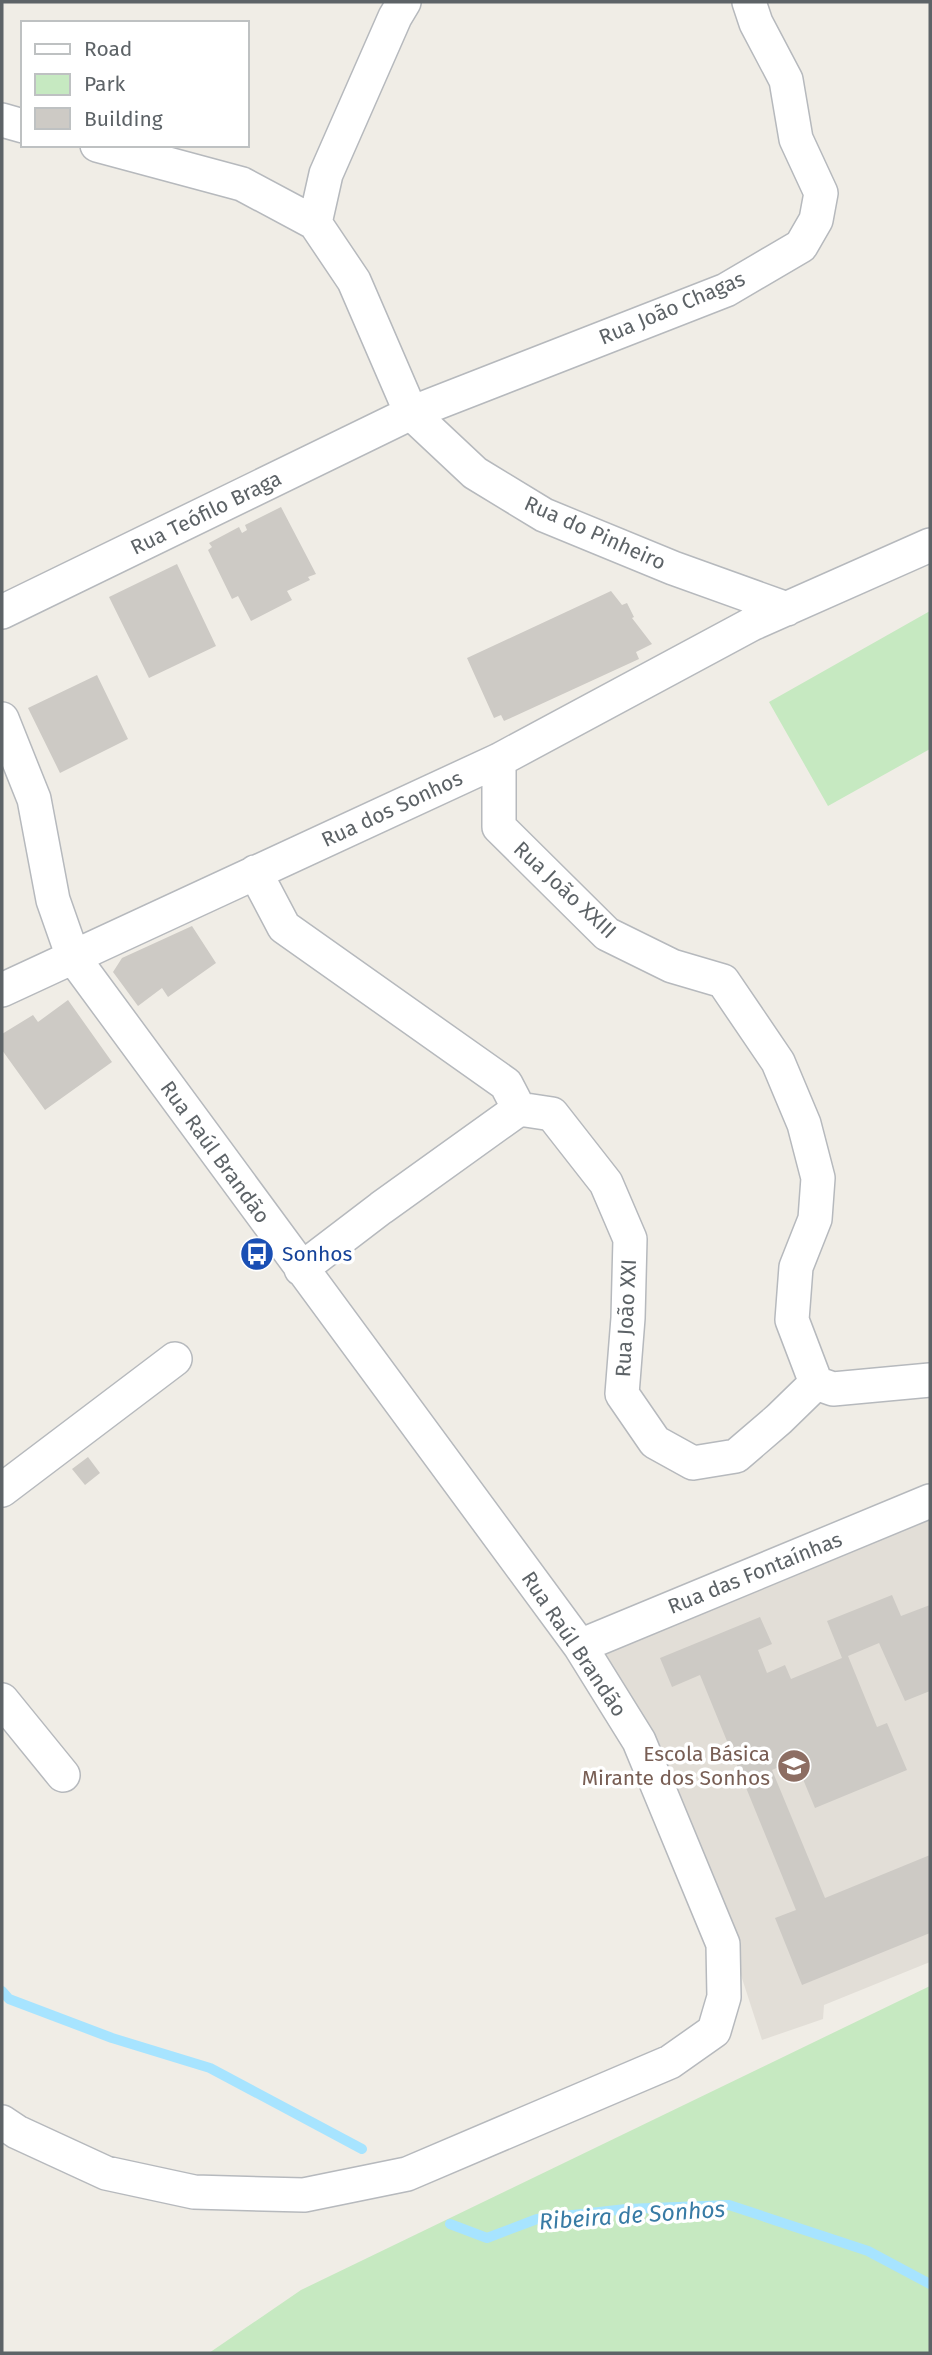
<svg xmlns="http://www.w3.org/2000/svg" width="932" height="2355" viewBox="0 0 932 2355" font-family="'Fira Sans',sans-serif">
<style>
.education{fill:#e2ded7}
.green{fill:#c6e9c1}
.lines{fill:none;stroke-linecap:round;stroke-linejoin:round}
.stream{stroke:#a7e4ff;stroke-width:10}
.building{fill:#cdcac5}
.street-casing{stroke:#b6b9bd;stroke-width:36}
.street{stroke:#fff;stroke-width:33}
.labels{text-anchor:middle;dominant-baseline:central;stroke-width:7;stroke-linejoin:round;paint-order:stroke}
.street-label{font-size:21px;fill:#5d6367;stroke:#fff}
.transit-label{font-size:21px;fill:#164399;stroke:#fff;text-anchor:start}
.education-label{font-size:21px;fill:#785e54;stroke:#fff;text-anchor:end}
.water-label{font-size:23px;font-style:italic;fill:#387ba5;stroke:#fff}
</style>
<rect width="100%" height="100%" fill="#f0ede6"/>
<!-- education -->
<path class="education" d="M930,1517V1962L824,2005L823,2019L762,2040L695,1833L597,1655Z"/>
<!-- green -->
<path class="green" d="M930,611V749L828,806L769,702Z
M930,1986V2353H209L301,2290Z"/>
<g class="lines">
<!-- stream -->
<path class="stream" d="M2,1991L9,1999L112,2038L210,2068L362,2149
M450,2224L487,2238L537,2219L626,2209L729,2205L868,2251L930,2284"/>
</g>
<!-- building -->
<path class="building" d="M281,507L316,574L308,577L310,580L287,591L292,600L251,621L238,596L232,599L208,550L212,547L209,543L239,527L242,533L247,530L245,525Z
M177,564L216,646L149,678L109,597Z
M611,591L622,605L627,603L634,617L632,618L652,644L636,652L639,659L504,721L501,715L494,718L467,658Z
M97,675L128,739L60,773L28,708Z
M192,926L216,963L168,997L162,988L138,1006L113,972L122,958Z
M68,1000L112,1062L45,1110L2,1050V1034L33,1015L38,1022Z
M88,1457L100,1473L85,1485L72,1469Z
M892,1595L901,1616L930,1605V1691L905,1701L879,1643L848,1656L877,1727L887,1723L907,1770L815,1808L795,1760L772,1770L825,1898L930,1855V1933L802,1985L775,1918L796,1910L700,1675L672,1687L660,1658L760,1617L772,1644L758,1650L767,1673L785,1665L791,1679L842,1658L827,1621Z"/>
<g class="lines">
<!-- street casing -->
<g class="street-casing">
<path id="street" d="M2,120L23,126
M97,145L242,184L315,223L354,281L411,413L475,473L544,515L673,568L787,609
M315,223L326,174L395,17L404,2
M2,612L411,413L726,290L801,246L816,220L821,193L796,139L786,80L756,23L749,2
M2,719L34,799L53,900L73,957L580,1646L639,1741L723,1944L724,1997L714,2031L670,2062L407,2174L304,2195L194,2192L106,2173L17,2132L2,2122
M499,760V827L607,934L672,966L723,981L778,1062L804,1124L818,1178L815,1219L796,1267L792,1320L816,1383
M255,872L284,927L506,1084L519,1109
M2,990L499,760L752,624L930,545
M519,1109L552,1114L606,1183L630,1239L628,1318L622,1394L655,1442L693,1463L736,1456L779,1419L816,1383
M301,1269L381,1208L519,1109
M816,1383L833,1389L930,1380
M2,1490L175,1359
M580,1646L930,1501
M2,1700L63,1775"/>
</g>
<!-- street -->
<use href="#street" class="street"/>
</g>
<!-- icons -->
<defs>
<g id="bus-disc" transform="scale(1.75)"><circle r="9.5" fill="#1a4fb4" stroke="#fff"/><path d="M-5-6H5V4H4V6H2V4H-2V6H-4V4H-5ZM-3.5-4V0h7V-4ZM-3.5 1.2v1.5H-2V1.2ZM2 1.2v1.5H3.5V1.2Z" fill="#fff"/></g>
<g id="school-disc" transform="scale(1.75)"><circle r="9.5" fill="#8d6e63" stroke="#fff"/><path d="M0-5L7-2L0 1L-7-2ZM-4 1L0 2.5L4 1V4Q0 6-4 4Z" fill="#fff"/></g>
</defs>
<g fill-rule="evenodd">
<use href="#bus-disc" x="257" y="1254"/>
<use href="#school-disc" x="794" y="1766"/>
</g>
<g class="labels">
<!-- street labels -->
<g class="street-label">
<text transform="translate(672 308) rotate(-23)">Rua João Chagas</text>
<text transform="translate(206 513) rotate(-26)">Rua Teófilo Braga</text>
<text transform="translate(595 533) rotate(24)">Rua do Pinheiro</text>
<text transform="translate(392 809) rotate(-25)">Rua dos Sonhos</text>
<text transform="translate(565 890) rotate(43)">Rua João XXIII</text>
<text transform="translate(215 1152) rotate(54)">Rua Raúl Brandão</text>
<text transform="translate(626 1318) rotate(-87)">Rua João XXI</text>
<text transform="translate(755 1573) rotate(-22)">Rua das Fontaínhas</text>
<text transform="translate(574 1644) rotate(56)">Rua Raúl Brandão</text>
</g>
<!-- transit labels -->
<g class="transit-label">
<text x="282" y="1254">Sonhos</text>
</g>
<!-- education labels -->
<g class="education-label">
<text x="770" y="1754">Escola Básica<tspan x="770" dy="24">Mirante dos Sonhos</tspan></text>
</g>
<!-- water labels -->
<g class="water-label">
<text transform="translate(632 2215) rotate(-4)">Ribeira de Sonhos</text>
</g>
</g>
<!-- border -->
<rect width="932" height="2355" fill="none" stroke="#5d6367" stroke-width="7"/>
<!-- legend -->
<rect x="21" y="21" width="228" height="126" fill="#ffffff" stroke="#bec1c2" stroke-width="2"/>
<rect x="35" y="44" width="35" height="10" fill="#ffffff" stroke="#bec1c2" stroke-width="2"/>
<text x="84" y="56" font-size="21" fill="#5d6367">Road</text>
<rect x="35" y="74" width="35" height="21" fill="#c6e9c1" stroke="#bec1c2" stroke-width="2"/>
<text x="84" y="91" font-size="21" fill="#5d6367">Park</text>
<rect x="35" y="108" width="35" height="21" fill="#cdcac5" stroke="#bec1c2" stroke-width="2"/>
<text x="84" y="126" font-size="21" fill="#5d6367">Building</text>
</svg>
